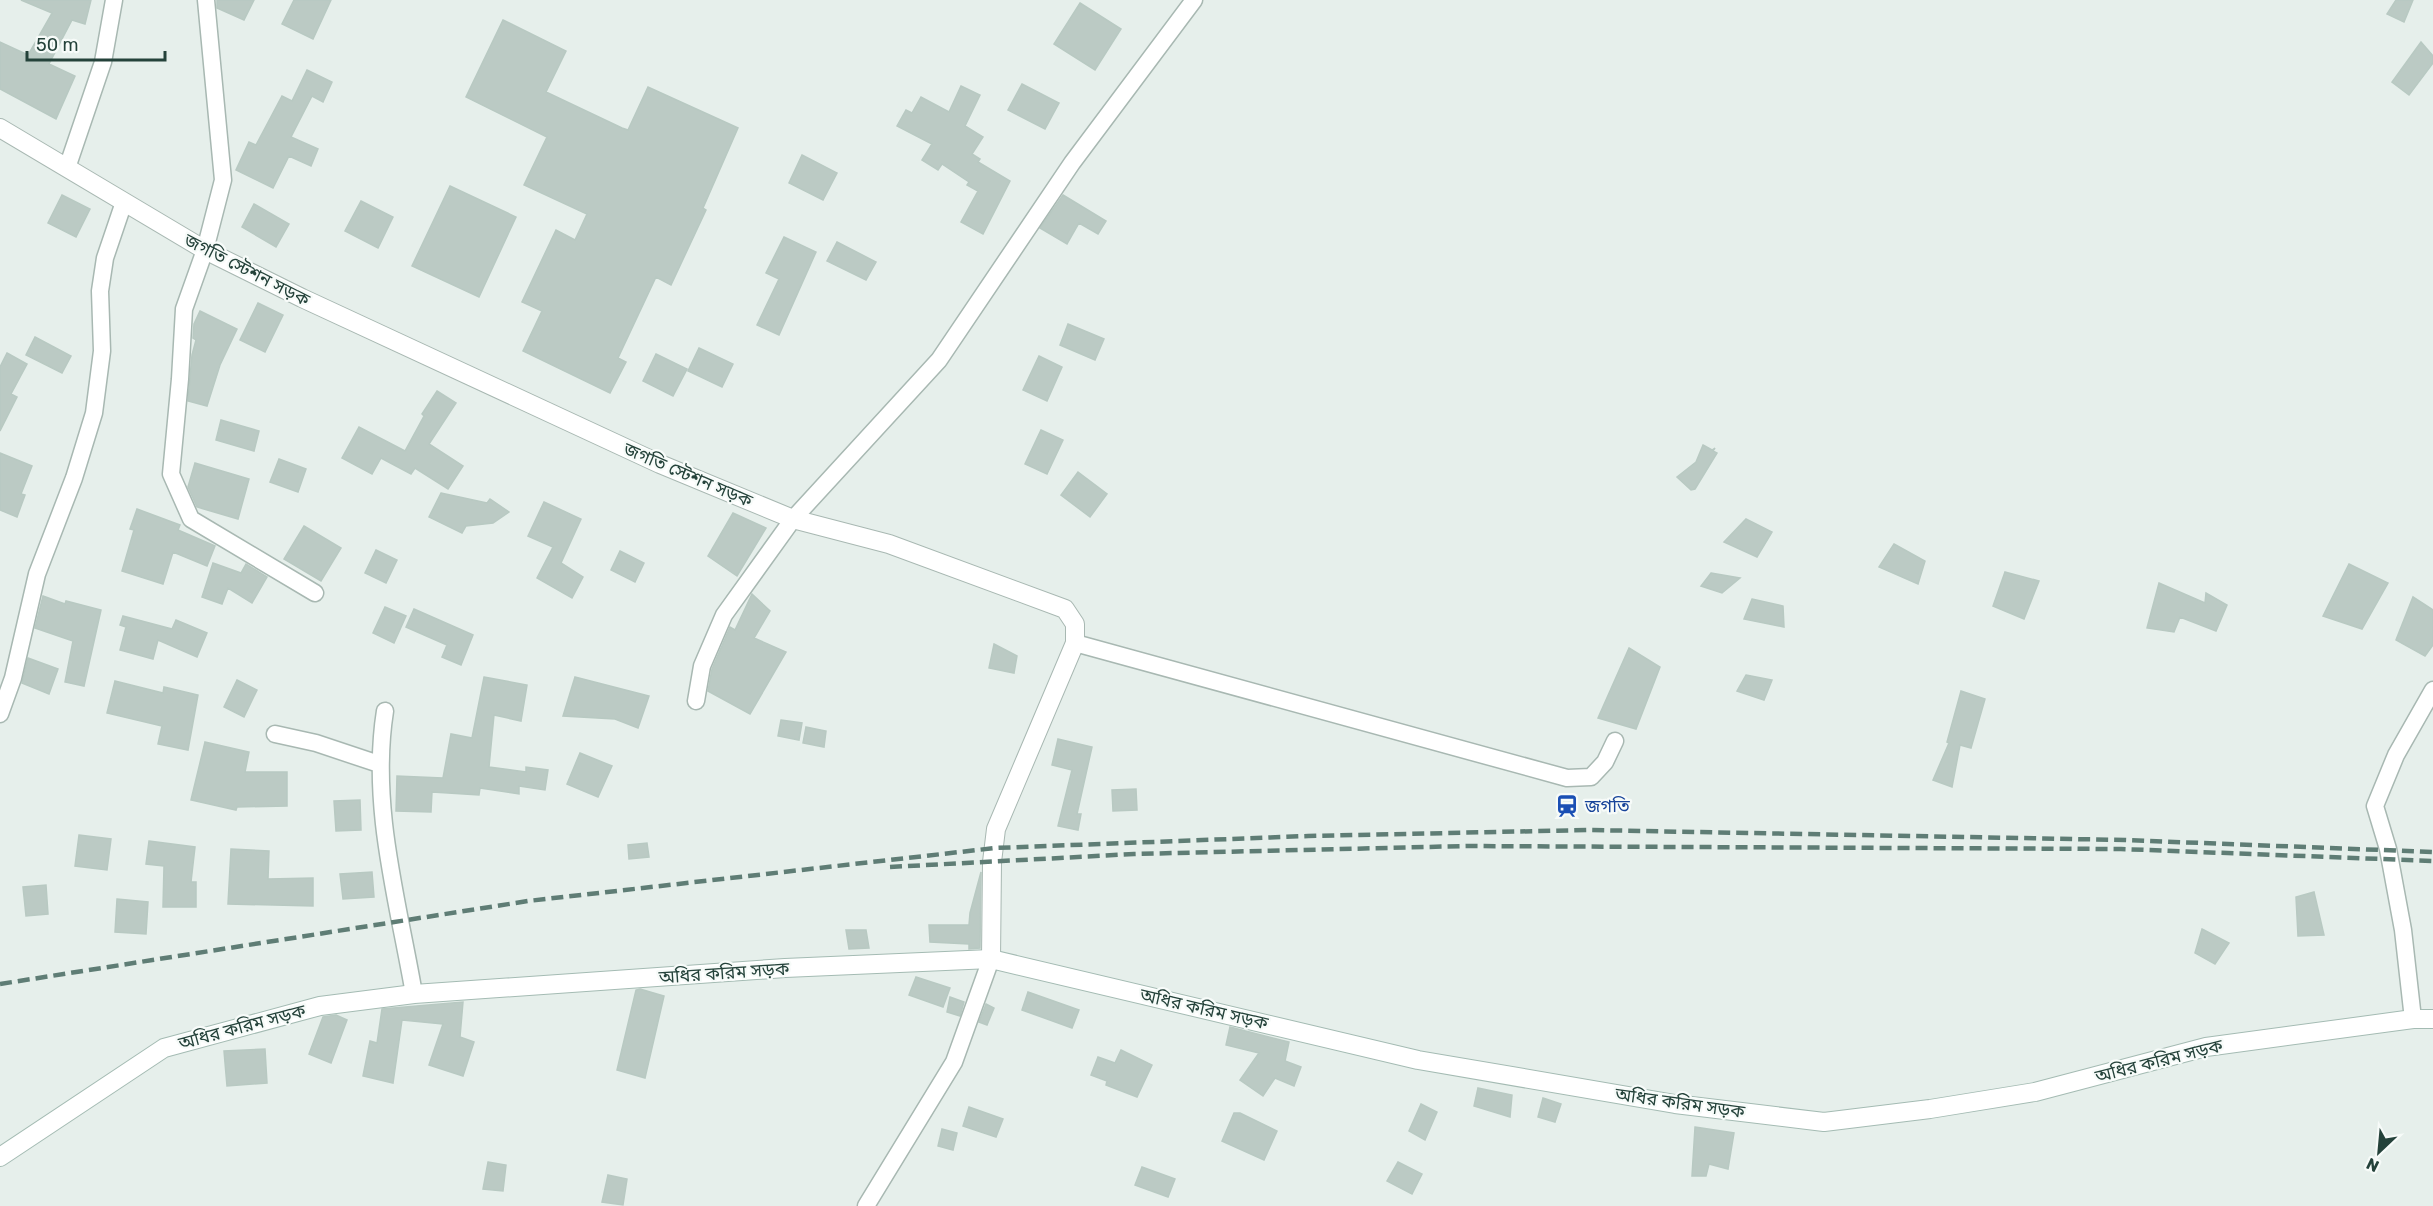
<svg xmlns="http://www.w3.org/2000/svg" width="2433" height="1206" viewBox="0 0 2433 1206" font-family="Rubik,'Noto Sans Bengali',sans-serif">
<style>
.building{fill:#bbcac4;stroke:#b8c9c2;stroke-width:1.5}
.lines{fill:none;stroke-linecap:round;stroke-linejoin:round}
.minor-casing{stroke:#a8b8b2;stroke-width:19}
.tertiary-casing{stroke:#a8b8b2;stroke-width:20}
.secondary-casing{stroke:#a4bbb3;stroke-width:20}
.minor{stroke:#fff;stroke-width:16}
.tertiary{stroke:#fff;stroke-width:18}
.secondary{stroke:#fff;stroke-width:18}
.rail{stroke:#5f7d75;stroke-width:4.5;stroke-dasharray:12 6;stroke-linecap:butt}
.labels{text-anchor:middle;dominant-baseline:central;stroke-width:4.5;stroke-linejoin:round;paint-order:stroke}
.street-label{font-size:18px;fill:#24423a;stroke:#f7fbf9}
.transit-label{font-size:18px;fill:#164399;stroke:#f7fbf9;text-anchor:start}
</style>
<rect width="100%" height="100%" fill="#e6efeb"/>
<!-- building -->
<path class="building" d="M21,0H91L85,24L72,20L49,64L75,76L56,119L0,89V42L28,55L52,13Z
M217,0H254L244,20L217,8Z
M294,0H331L313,39L282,24Z
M2396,0H2413L2404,22L2387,14Z
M1080,3L1121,29L1095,70L1054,44Z
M503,20L566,51L546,92L622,128L628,130L648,87L738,128L703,208L706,210L671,285L656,277L618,358L626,362L610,393L523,351L542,311L522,302L556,230L575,240L587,214L524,185L547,137L466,97Z
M2421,42L2433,56V63L2409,95L2392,82Z
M307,70L332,82L323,102L312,96L291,137L318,149L311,166L289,156L273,188L236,170L249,142L256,145L282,96L292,101Z
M1022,84L1059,103L1045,129L1008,110Z
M961,86L980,95L965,126L983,137L972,154L980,159L978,162L1010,181L983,234L961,222L978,191L967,185L969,182L942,164L938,170L922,160L932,144L897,126L906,110L912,113L921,97L949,112Z
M802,155L837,173L823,200L789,183Z
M450,186L516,217L479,297L412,266Z
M62,195L90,209L76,237L48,223Z
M1063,195L1106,221L1098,234L1079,223L1067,244L1040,228Z
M361,201L393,217L378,248L345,231Z
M254,204L289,224L276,247L242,227Z
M784,237L816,252L779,335L757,325L779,279L766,273Z
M837,242L876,262L866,280L827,261Z
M258,303L283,315L265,352L240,340Z
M200,311L237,329L220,365L207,406L188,401L192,355L196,340L193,338L194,324Z
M1068,324L1104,339L1095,360L1060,345Z
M35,337L71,356L62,373L26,355Z
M699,348L733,364L722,387L688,371Z
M7,353L27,364L11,394L17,397L0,431V367Z
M656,354L687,369L673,396L643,381Z
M1039,356L1062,367L1047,401L1023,390Z
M437,391L456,403L429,444L463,466L448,489L415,468L411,474L381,458L372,474L342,458L359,427L405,451L424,416L422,414Z
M221,420L259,431L254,451L216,440Z
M1041,430L1063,440L1047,474L1025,464Z
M1703,445L1712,450L1715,448L1713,451L1717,453L1695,489L1691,490L1677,477L1696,462Z
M0,453L32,466L21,494L25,495L17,517L0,510Z
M279,459L306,469L298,492L270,482Z
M195,463L249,479L238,519L197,507L188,487Z
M1078,472L1107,494L1090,517L1061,495Z
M441,493L487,503L490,499L509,512L493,523L466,526L462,533L429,517Z
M544,502L581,519L561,563L583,577L572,598L537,578L553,547L528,536Z
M137,509L180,525L178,530L215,546L207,566L173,552L163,584L122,571L134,530L130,529Z
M733,513L766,528L737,576L708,556Z
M1746,519L1772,532L1757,557L1724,542Z
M304,526L341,548L321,581L284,559Z
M1894,544L1925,561L1918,584L1879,567Z
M376,550L397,560L386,583L365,573Z
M620,551L644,563L635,582L611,570Z
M213,563L241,573L246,564L267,577L252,603L228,588L222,604L202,597Z
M2349,564L2388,583L2362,629L2323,616Z
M2005,572L2039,581L2024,619L1993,606Z
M1711,573L1740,578L1722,593L1701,586Z
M2159,583L2205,603L2206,593L2227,605L2216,631L2180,617L2174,632L2147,628Z
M752,594L770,611L754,638L786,652L750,714L708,691L712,669L730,627L735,630Z
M43,596L65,604L66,601L101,610L84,686L65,682L73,641L35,628Z
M2413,597L2433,610V645L2425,656L2396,640Z
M1752,599L1783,606L1784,627L1744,619Z
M385,607L406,616L394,643L373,633Z
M414,609L473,635L461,665L442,657L447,645L406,627Z
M123,616L172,629L176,620L207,633L197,657L158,640L153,659L120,650L126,627L120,625Z
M994,644L1017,656L1014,673L989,668Z
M1629,648L1660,667L1636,729L1598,718Z
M28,658L58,669L49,694L22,683Z
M1746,675L1772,680L1764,700L1737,691Z
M484,677L527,685L521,721L494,715L489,767L526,772V767L548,770L545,790L519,786V794L480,788L479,795L432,792L431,812L396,811L397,776L443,778L451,734L472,738Z
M575,677L649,696L638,728L615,719L563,716Z
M237,680L257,690L244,717L224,707Z
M115,681L163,693L164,687L198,695L188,750L158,744L162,726L107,713Z
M1961,691L1985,699L1971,748L1960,745L1952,787L1933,780L1949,743L1947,742Z
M781,720L802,723L799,740L778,736Z
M806,727L826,731L824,747L803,743Z
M1058,739L1092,747L1077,814H1081L1078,830L1058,826L1072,770L1052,765Z
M205,742L249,752L245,772H287V806L237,807L236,810L191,800Z
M580,753L612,766L598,797L567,784Z
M1136,789L1137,810L1113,811L1112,790Z
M360,800L361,830L336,831L334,801Z
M79,835L111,839L107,870L75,866Z
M149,841L195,847L191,882H196V907H163L164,866L146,864Z
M647,843L649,857L629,859L628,845Z
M231,849L269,851L268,879L313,878V906L228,904Z
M372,872L374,897L343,899L340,874Z
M981,872L980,948L969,949V944L930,942L929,925H969L970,913Z
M46,885L48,914L26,916L23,887Z
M2314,892L2324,935L2298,936L2296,897Z
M117,899L148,902L146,934L115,932Z
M2202,929L2229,943L2215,964L2195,953Z
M846,930H866L869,948L849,949Z
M916,977L950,988L943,1007L909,995Z
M640,989L664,996L645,1078L617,1070L636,990Z
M1028,992L1079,1010L1072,1028L1022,1010Z
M950,997L964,1002L960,1016L947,1012Z
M463,1002L460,1037L474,1042L463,1076L429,1065L443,1024L402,1020L393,1083L363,1076L370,1041L377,1043L382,1009Z
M986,1004L994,1008L987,1025L979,1022Z
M336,1015L347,1020L331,1063L309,1054L323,1017Z
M1230,1027L1289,1042L1285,1061L1301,1067L1294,1086L1275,1078L1263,1096L1240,1080L1259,1053L1226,1045Z
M265,1049L267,1083L227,1086L224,1051Z
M1121,1050L1152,1065L1137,1097L1106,1085L1107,1081L1091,1075L1098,1057L1115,1063Z
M1478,1088L1512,1095L1510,1117L1474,1106Z
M1543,1098L1561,1104L1555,1122L1538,1117Z
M1421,1104L1437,1112L1425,1140L1409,1131Z
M969,1107L1003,1119L996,1137L963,1126Z
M1234,1113H1240L1277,1131L1264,1160L1222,1141Z
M1695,1127L1734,1133L1728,1169L1709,1164L1706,1176H1692Z
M942,1129L957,1133L953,1150L938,1146Z
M488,1162L506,1165L503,1191L483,1189Z
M1398,1162L1422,1174L1412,1194L1387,1181Z
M1142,1167L1175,1179L1168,1197L1135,1185Z
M608,1175L627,1179L623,1205L602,1202Z"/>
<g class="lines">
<!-- minor casing -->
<g class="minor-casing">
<path id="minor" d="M206,0L223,180L205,250L184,309L180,379L171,474L191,519L315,593
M67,168L103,62L114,0
M1075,643L1567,778L1591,777L1605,762L1615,741
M696,701L702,666L724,615L793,519L939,360L1072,163L1194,0
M385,711C370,806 398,901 414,994
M0,714L13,678L37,574L74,478L94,413L102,351L100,291L105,258L124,202
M275,734L316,743L379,764
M2413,1019L2403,930L2388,849L2375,806L2396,755L2433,690
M866,1206L954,1062L991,959"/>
</g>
<!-- tertiary casing -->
<g class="tertiary-casing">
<path id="tertiary" d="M0,128L205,250L302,298L660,464L793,519L889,544L1065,609L1075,624V643L996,829L992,862L991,959"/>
</g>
<!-- secondary casing -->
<g class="secondary-casing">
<path id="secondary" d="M0,1157L164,1048L320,1006L414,994L785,968L991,959L1418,1060L1675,1104L1824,1122L1930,1109L2035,1092L2206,1047L2413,1019H2433"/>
</g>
<!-- minor -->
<use href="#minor" class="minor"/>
<!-- tertiary -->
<use href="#tertiary" class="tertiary"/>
<!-- secondary -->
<use href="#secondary" class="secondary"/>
<!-- rail -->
<path class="rail" d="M890,867L1134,854L1467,846L2121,849L2433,861
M0,984L528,901L995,848L1308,836L1589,830L2125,840L2433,852"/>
</g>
<!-- icons -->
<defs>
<g id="station-bare" transform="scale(1.8)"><path d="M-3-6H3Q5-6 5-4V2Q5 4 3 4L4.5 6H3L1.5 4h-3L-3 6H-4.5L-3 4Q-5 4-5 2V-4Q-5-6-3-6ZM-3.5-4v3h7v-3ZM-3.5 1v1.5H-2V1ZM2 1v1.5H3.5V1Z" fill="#1a4fb4" stroke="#f7fbf9" stroke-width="2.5" paint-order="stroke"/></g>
</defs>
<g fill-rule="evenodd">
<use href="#station-bare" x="1567" y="806"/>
</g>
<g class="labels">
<!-- street labels -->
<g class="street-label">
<text transform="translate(247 270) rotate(27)">জগতি স্টেশন সড়ক</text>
<text transform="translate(688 475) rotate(23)">জগতি স্টেশন সড়ক</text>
<text transform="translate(724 973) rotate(-4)">অধির করিম সড়ক</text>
<text transform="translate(1204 1009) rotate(13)">অধির করিম সড়ক</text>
<text transform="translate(242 1027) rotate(-15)">অধির করিম সড়ক</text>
<text transform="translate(2159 1061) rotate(-14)">অধির করিম সড়ক</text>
<text transform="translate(1680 1103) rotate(8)">অধির করিম সড়ক</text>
</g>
<!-- transit labels -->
<g class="transit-label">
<text x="1585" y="806">জগতি</text>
</g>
</g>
<!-- north arrow -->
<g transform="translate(2379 1152) rotate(206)" stroke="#f7fbf9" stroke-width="4.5" paint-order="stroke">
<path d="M0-4.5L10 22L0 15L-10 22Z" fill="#24423a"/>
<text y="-9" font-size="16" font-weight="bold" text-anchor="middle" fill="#24423a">N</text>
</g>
<!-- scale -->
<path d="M27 51v9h138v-9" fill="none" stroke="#24423a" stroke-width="3"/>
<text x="36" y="51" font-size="18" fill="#24423a" stroke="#f7fbf9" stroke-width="4.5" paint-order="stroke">50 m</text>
</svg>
